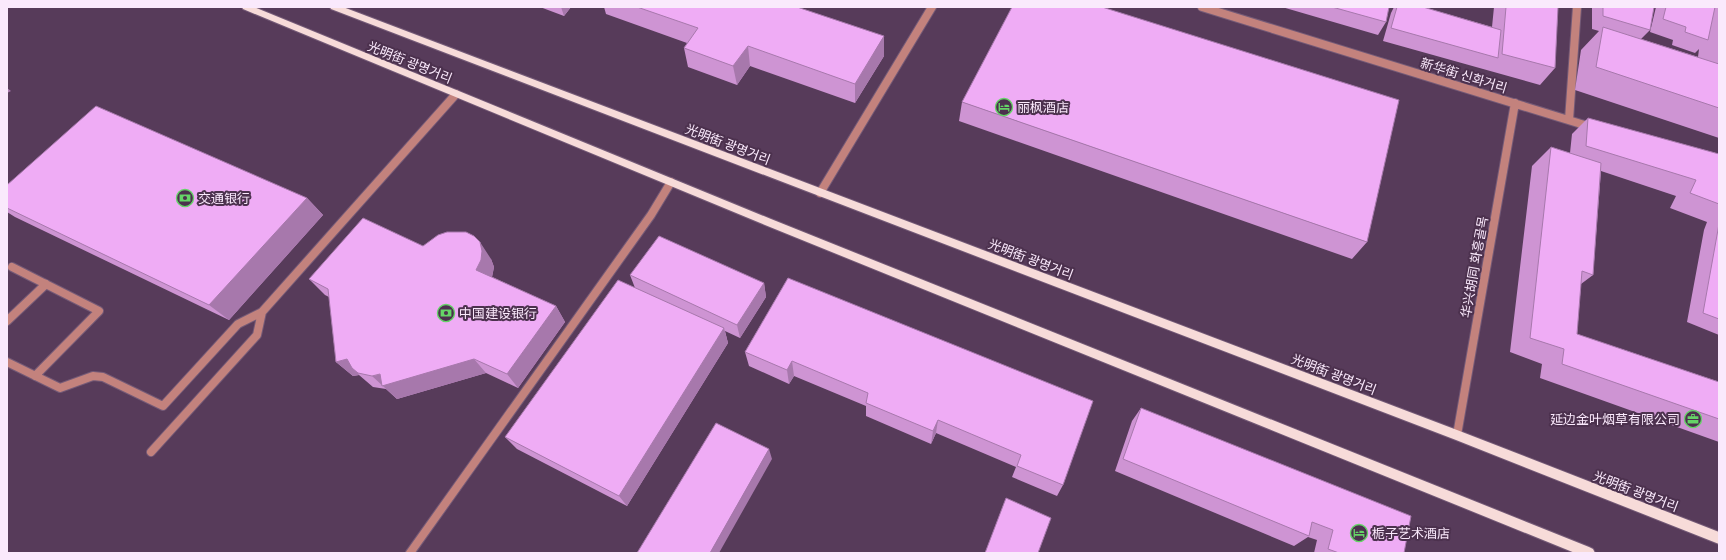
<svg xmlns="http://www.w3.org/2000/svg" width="1726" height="560" viewBox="0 0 1726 560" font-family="Cabin,'Noto Sans SC','Noto Sans KR',sans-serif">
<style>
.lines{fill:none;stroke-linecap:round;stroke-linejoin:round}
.service-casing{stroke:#745a77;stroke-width:10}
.minor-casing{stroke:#745a77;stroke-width:10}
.primary-casing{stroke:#745a77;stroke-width:2}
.service{stroke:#c3827d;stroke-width:8}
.minor{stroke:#c3827d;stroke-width:8}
.primary{fill:#f7dbd9;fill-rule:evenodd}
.wall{fill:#ce94d3}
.shaded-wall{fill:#a778ac}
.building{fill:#efacf5;stroke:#a778ac}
.labels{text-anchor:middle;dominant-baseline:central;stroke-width:4;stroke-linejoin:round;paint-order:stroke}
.street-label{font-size:13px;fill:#fae9fc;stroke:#4c314e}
.poi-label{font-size:13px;fill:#fae9fc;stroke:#4c314e;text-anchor:start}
</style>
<rect width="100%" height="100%" fill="#573b5a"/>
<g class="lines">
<!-- service casing -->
<g class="service-casing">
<path id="service" d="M12,267L99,311L35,376
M7,321L46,284
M7,362L60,388L93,376L103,377L163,406L238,324L262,312L456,94
M151,452L257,335L262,312
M410,553L651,215L671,182"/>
</g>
<!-- minor casing -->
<g class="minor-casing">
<path id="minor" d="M1202,7L1591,127
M1569,120L1577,7
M820,193L932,7
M1457,435L1515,103"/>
</g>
<!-- primary casing -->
<g class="primary-casing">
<path id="primary" d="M242,7H254L771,219L1589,547L1593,549L1595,553H1575L765,225L243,9Z
M330,7H343L1457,430L1719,532V544L1456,440L331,9Z"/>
</g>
<!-- service -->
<use href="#service" class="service"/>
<!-- minor -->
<use href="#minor" class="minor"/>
<!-- primary -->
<use href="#primary" class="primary"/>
</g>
<!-- wall -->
<path class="wall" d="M540,7H571L564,16Z
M604,7H797L884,56L855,103L750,66L737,85L688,67L684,48L687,43L606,14Z
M1282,7H1389L1386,22L1378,35Z
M1394,7H1423L1492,27L1494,7H1558L1555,68L1540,85L1383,41L1391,13Z
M1592,7H1654L1650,30L1641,39L1698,57L1699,49L1695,53L1672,45L1673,40L1650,32L1656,7H1719V138L1575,90L1581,50L1599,31L1592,29Z
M962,102L1367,242L1352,259L959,121Z
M1588,118L1719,154V335L1687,322L1704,230L1707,222L1670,208L1676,196L1601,171L1593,275L1581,284L1577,334L1719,382V442L1540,378L1542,364L1510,352L1532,166L1551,147L1570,153L1572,134Z
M7,185L307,198L323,215L229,320L15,217L7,212Z
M423,246L491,259L494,267L492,277L556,306L565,322L518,388L486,373L397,399L386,389L373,387L359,375L353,376L336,362L329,297L325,295L309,279Z
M630,275L764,283L766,297L740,338L725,331L728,343L627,506L517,449L505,437L635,288Z
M788,278L1063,485L1057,496L1012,477L1016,467L936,433L931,444L866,416V406L794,376L789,384L749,366L745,352Z
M1141,408L1404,553H1314L1317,540L1308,537L1294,546L1115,471L1132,421Z"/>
<!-- shaded-wall -->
<path class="shaded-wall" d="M561,7H571L564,16Z
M884,36V56L855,103V84Z
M748,46L750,66L737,85L733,66Z
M7,88L11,91L7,93Z
M307,198L323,215L229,320L209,305Z
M480,242L491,259L494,267L492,277L487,286L476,270Z
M764,283L766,297L740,338L737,325Z
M556,306L565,322L518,388L507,374Z
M724,328L728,343L627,506L619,496Z
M347,359L358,373L359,375L353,376L336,362Z
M474,359L486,373L397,399L372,376Z
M792,361L794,376L789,384L787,370Z
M938,420L936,433L931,444L933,431Z
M769,449L772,459L719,553H710Z"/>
<!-- building -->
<path class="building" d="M637,7H797L884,36L855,84L748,46L733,66L684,48L698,28Z
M1012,7H1102L1399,100L1367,242L962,102Z
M1332,7H1389L1386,22Z
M1397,7H1423L1501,30L1498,58L1391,28Z
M1506,7H1558L1555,68L1502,54Z
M1603,7H1654L1650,30L1603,16Z
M1666,7H1715L1708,40L1685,32L1686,27L1663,19Z
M1603,27L1719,64V60V108L1596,67Z
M96,106L307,198L209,305L7,208V185Z
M1588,118L1719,154V204L1690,193L1696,180L1586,146Z
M1551,147L1601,163L1593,275L1582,271L1577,334L1719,382V419L1562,364L1564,349L1530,338Z
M363,218L423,246L438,235L447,232H466L474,236L480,242L482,251L481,260L476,270L556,306L507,374L474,359L382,386L380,374L372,376L358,373L352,368L347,359L336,362L328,289L309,279Z
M1719,224V319L1703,313Z
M659,236L764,283L737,325L630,275Z
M788,278L1093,401L1063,485L1017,466L1021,455L938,420L933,431L866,403L868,393L792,361L787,370L745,352Z
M618,280L724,328L619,496L505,437Z
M1141,408L1411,516L1404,553H1339L1328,549L1333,530L1312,522L1309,536L1123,459Z
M716,423L769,449L710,553H637Z
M1006,498L1051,518L1038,553H985Z"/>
<!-- icons -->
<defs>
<g id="hotel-ring" transform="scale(0.9)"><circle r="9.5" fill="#4c314e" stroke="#65d467" stroke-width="1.5"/><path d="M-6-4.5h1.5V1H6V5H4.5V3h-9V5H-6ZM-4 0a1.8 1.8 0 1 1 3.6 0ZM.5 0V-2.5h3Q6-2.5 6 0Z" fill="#65d467"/></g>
<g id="bank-ring" transform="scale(0.9)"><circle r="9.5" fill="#4c314e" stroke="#65d467" stroke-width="1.5"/><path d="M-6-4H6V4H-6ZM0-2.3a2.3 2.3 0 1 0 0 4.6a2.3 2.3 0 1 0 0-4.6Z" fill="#65d467"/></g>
<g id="office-ring" transform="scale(0.9)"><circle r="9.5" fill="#4c314e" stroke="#65d467" stroke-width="1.5"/><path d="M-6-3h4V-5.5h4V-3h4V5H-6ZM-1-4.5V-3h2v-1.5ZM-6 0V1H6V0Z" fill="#65d467"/></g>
</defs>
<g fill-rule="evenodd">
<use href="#hotel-ring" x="1004" y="107"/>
<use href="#bank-ring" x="185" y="198"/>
<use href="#bank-ring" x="446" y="313"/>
<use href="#office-ring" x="1693" y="419"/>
<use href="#hotel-ring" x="1359" y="533"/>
</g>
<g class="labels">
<!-- street labels -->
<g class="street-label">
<text transform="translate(410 62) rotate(22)">光明街 광명거리</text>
<text transform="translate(1464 75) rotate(17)">新华街 신화거리</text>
<text transform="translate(728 144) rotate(21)">光明街 광명거리</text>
<text transform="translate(1031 259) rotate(21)">光明街 광명거리</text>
<text transform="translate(1474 267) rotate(-80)">华兴胡同 화흥골목</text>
<text transform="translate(1334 374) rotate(21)">光明街 광명거리</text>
<text transform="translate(1636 491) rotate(21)">光明街 광명거리</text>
</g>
<!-- poi labels -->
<g class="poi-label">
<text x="1017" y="107">丽枫酒店</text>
<text x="198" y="198">交通银行</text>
<text x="459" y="313">中国建设银行</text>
<text x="1680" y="419" text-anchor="end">延边金叶烟草有限公司</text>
<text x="1372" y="533">栀子艺术酒店</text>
</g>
</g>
<!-- border -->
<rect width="1726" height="560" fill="none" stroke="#fae9fc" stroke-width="16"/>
</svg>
